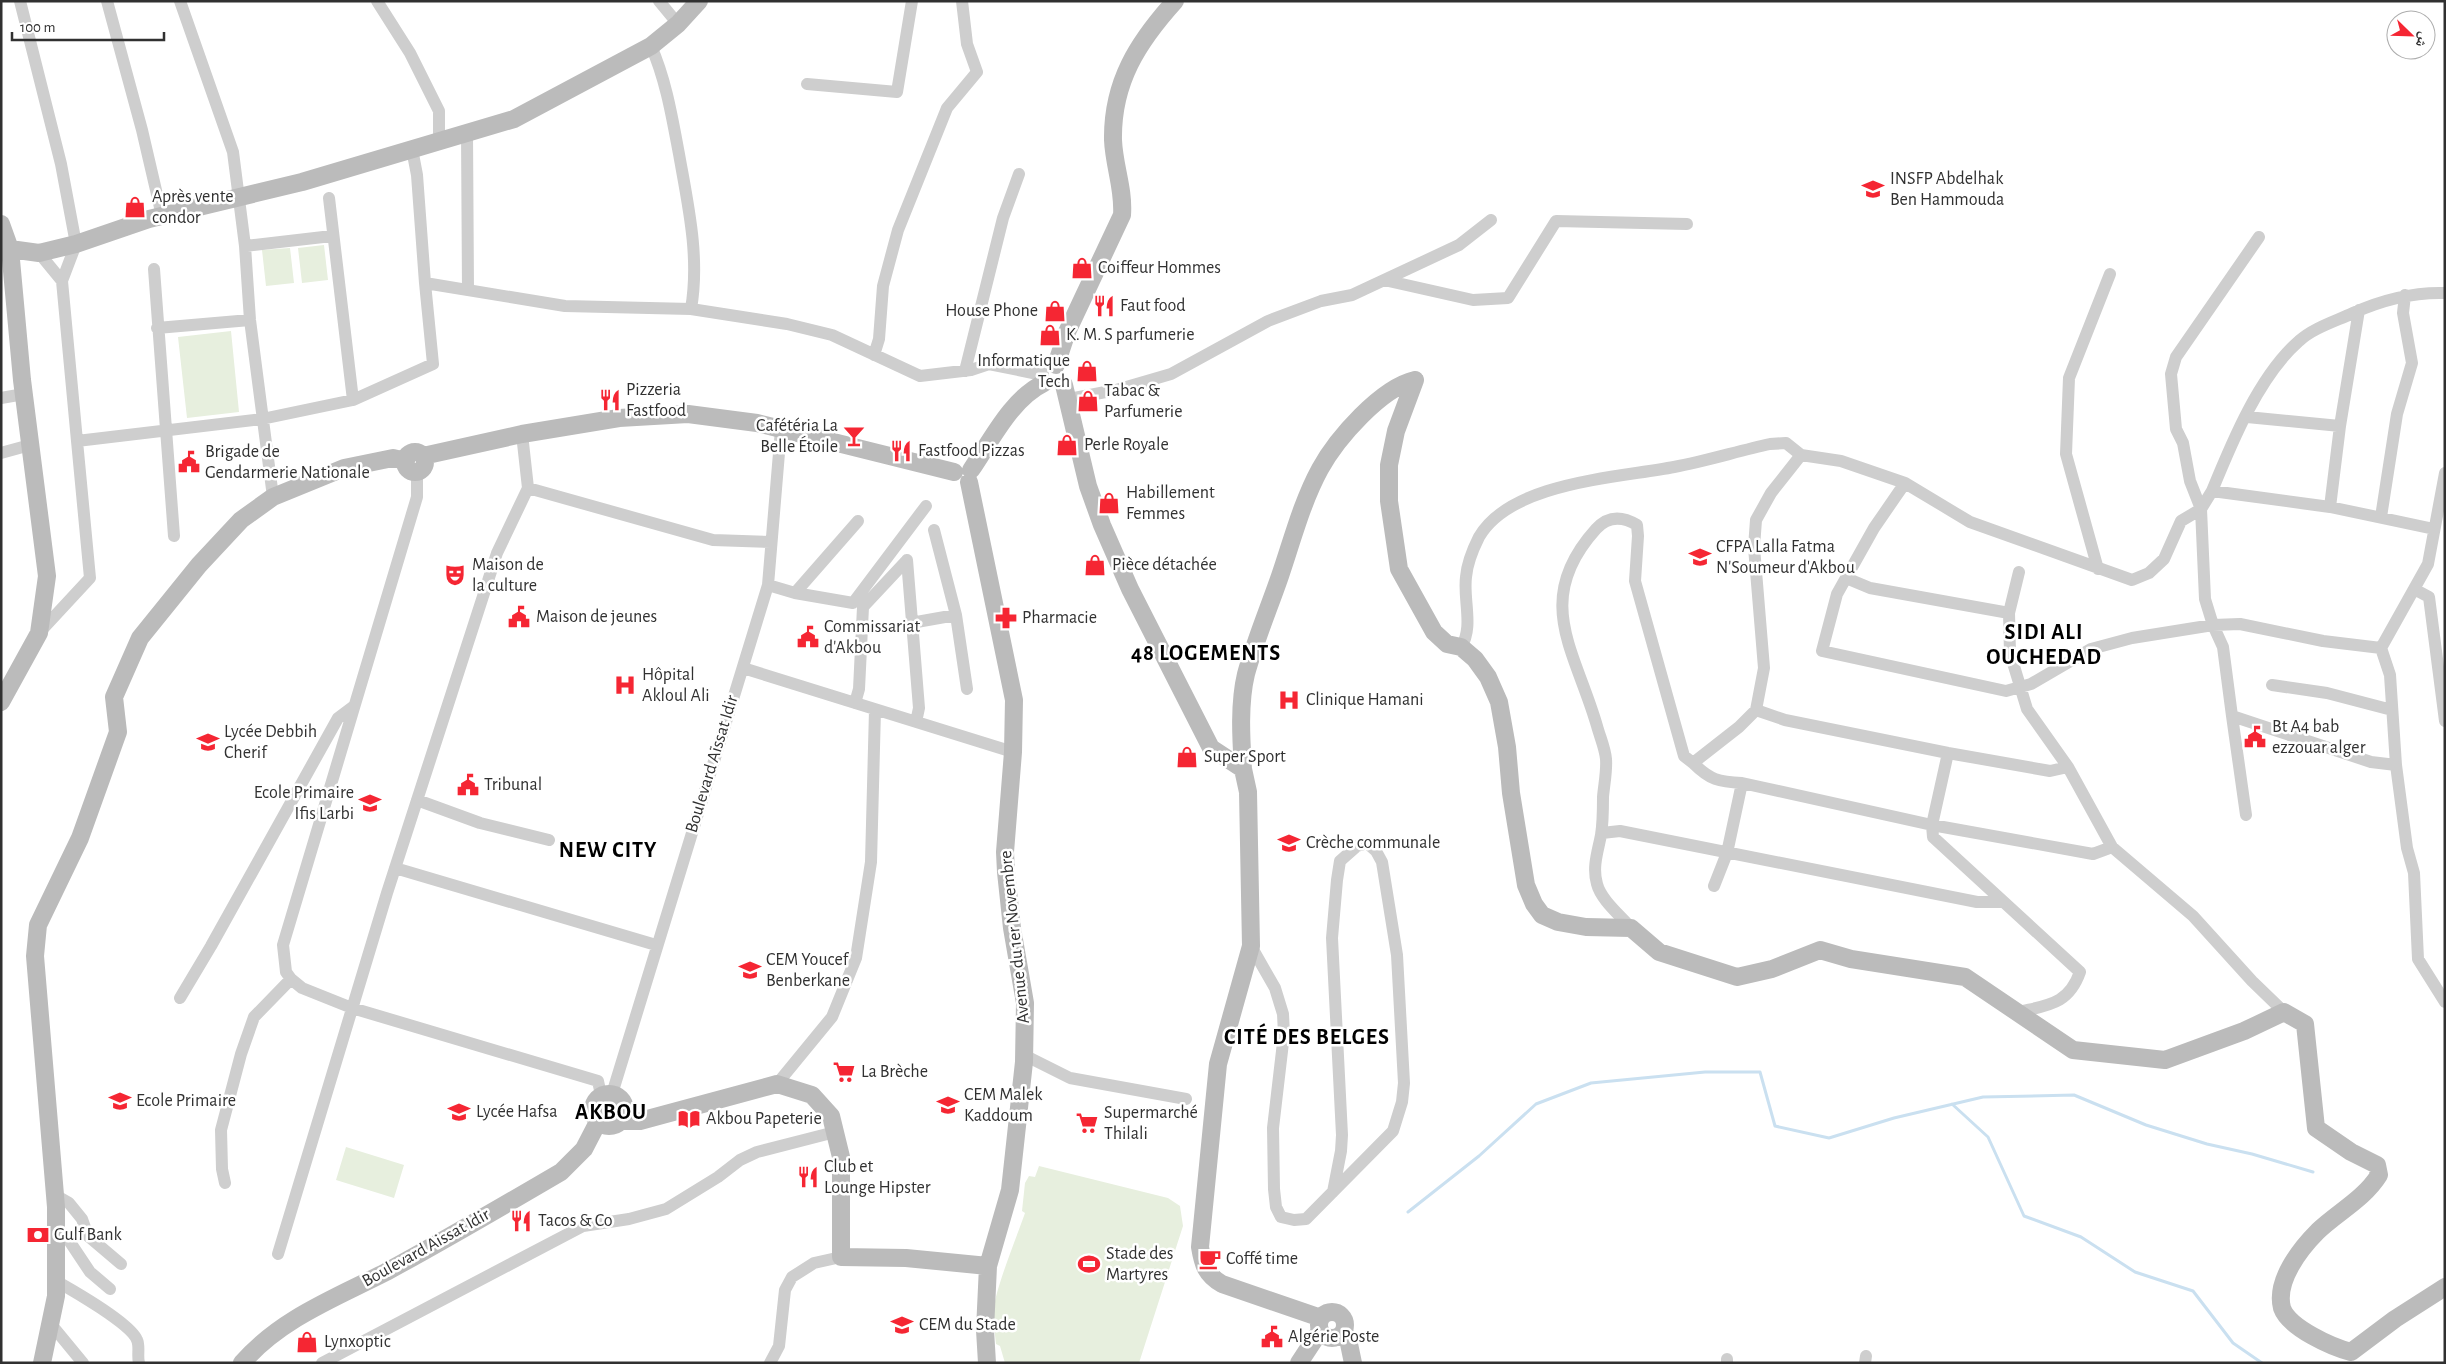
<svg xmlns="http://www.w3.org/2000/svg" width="2446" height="1364" viewBox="0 0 2446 1364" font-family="'Alegreya Sans','Noto Naskh Arabic',sans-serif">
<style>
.green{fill:#e7efde}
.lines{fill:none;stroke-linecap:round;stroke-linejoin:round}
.stream{stroke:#cae0f0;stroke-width:3}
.street{stroke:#cecece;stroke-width:12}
.secondary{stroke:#bbb;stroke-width:18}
.labels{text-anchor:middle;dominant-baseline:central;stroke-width:5;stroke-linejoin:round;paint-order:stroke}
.poi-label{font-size:18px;fill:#313131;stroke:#fff;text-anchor:start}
.street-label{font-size:18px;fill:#313131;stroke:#fff}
.district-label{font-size:22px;font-weight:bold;letter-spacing:1px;fill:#000;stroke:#fff}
</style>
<rect width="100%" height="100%" fill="#fff"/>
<!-- green -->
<path class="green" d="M324,245L328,280L302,283L298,248Z
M290,248L294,283L266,286L262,250Z
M231,331L239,412L187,418L178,337Z
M346,1147L404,1165L394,1198L336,1180Z
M1039,1166L1168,1198L1180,1206L1183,1226L1139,1363H1005L1000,1346L996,1344C995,1335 994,1325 993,1318C991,1298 1018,1234 1025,1213L1022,1211L1025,1183L1029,1176L1035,1177Z"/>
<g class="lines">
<!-- stream -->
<path class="stream" d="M1952,1104L1988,1137L2024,1216L2081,1237L2135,1272L2193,1291L2233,1343L2262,1363
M1408,1212L1479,1156L1536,1104L1591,1083L1705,1072H1760L1775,1126L1829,1138L1894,1118L1983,1097L2074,1095L2146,1125L2207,1144L2252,1154L2313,1172"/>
<!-- street -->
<path class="street" d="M20,1L61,164L76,244L62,281L77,441
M107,1L142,130L162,216
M180,1L233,152L245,246L250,320L273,497
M377,1L410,53L439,111V141
M659,1L678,24
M651,46C666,80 672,117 679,154C688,205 700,257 691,309
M807,84L897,92L912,1
M467,133L468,290
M412,149L417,175L425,283
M329,198L353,400
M245,246L332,236
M39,253L62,281
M154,269L174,536
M1384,280L1473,300L1508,298L1556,221L1687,224
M157,328L250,320
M874,355L879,339L883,286L898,230L947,108L977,72L967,44L962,1
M965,371L1003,218L1019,174
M1,398L24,394
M1069,399L1116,390L1171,374L1268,321L1321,301L1352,295L1459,245L1491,220
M2247,417L2340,426L2359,310
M1,453L30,445
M417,472V497L283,945L286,972L291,979L302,988L352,1008L598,1081L601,1095
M1905,483L1874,528L1837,594L1822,651L2006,691L2031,684L2091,649L2132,638L2213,625L2240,624L2323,641L2381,648
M528,488L713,540L771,542
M2212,491C2232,442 2259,376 2299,341C2313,328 2336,321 2353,313C2382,300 2414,292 2445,293
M2330,507L2340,426
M2201,509L2190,481L2183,443L2176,429L2171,374L2176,357L2259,237
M2201,509L2212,491L2330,507L2434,529
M2381,517L2397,414L2412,363L2403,313L2405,295
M934,530L956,615L967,689
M907,560L919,708L916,722
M2098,569L2066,454L2069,378L2110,274
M2019,572L2009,613L2010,653L2027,709L2068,767L2112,847L2193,916L2252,981L2284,1012
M1846,578L1870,588L2009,613
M768,585L795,593L858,521
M2414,589L2429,597L2445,721
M795,593L853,603L926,506
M911,623L956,615
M39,633L90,578L77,441L262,419L353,400L433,364L425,283L565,306L691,309L787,324L832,335L920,376L971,370L989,364L1033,373H1043
M1461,647C1474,627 1463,600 1466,577C1467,564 1473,549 1479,537C1511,482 1617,478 1674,467C1706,461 1738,451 1770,444L1786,443L1801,455L1841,461L1905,483L1970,522L2132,580L2149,573L2164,559L2181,521L2201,509L2205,599L2213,625L2223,647L2232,716L2371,762L2396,765L2407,848L2414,873L2418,959L2445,1002
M743,668L1013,752
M2272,685L2327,693L2392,710
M855,703L859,689L863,607L907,560
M1756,710L1785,720L1948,753L2050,771L2068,767
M2232,716L2246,815
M1948,753L1932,825L1933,837L2080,972C2068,1006 2046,1005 2015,1013
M1693,763C1710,780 1719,782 1742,783L1932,825L2093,854L2112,847
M2396,765L2390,675L2381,648L2428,564L2445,473
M417,800L480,823L549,840
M1602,833L1620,831L1977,902H2003
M395,868L656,945
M1714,886L1727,853L1742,783
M1631,928C1621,916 1601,900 1597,884C1592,867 1598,851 1601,835C1603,823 1603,810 1603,797C1604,785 1607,771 1606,759C1605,748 1600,737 1597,726C1575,650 1532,600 1596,529C1608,516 1622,516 1637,525L1638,536L1635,581L1684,756L1693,763L1739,727L1756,710L1764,668L1754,547L1756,520L1771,493L1801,455
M1251,946L1275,988L1283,1014L1284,1034L1273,1128L1274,1189L1276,1207L1281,1217L1294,1220L1306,1219L1393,1131L1402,1102L1404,1083L1397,955L1382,862L1376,851L1367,843L1357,846L1340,861L1337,880L1332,938L1342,1135L1341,1151L1333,1192
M180,998L211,946L338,718L354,706
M1024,1055L1070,1078L1186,1099
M777,1084L832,1017L856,958L871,862L875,710
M612,1094L768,585L781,429
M225,1183L222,1169L221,1130L241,1054L254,1017L291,979
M55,1195L69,1203L82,1219L88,1236L121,1264
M56,1227L68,1239L90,1272L110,1289
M278,1254L387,893L497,553L528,488L522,434
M56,1281C72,1290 131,1324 137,1340C140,1346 137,1356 139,1363
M50,1323L83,1363
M322,1363L583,1226L629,1219L666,1209L718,1177L740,1160L757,1152L835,1132
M770,1363L779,1346L785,1290L792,1277L814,1263L841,1257
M1727,1363V1359
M1865,1363L1866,1356"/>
<!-- secondary -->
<path class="secondary" d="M1,224L10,249L39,253L76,244L149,219L302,182L514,119L651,46L678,24L699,1
M1056,365L1067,332L1122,215C1124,189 1114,166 1113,140C1112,82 1138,42 1175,1
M1415,380L1396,431L1389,465V501L1399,569L1434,632L1447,644L1461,647L1475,659L1488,677L1499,702L1507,747L1511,793L1526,885L1534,904L1542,915L1558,922L1586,927L1631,928L1659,952L1737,977L1772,969L1820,950L1851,959L1965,977L2073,1050L2165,1060L2244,1031L2284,1012L2305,1024L2316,1128L2351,1152L2377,1165L2379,1175C2364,1199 2338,1212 2318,1231C2300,1249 2275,1281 2282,1308C2289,1328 2332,1347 2351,1352L2395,1319L2445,1287
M1064,385L1088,486L1102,525L1130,589L1211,748L1243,769L1248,792L1251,946L1218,1064L1200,1247C1203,1265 1206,1275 1222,1284L1321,1318
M405 462a10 10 0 1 1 20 0a10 10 0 1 1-20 0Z
M423,456L522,434L619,418L688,414L757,423L954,472
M971,470C991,441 1011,399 1044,383
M969,482L1014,700L1013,752L1005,852L1006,872L1012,928L1025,1003L1024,1062L1010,1190L988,1266L985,1330L987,1363
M1,702L39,633L47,576L22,380L10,249
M1243,769C1241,738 1239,703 1246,674C1255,641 1269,608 1280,576C1292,541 1302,502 1320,469C1337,438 1381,388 1415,380
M593 1110a16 16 0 1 1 32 0a16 16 0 1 1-32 0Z
M622,1121H640L777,1084L812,1095L831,1116L841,1157V1257L906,1258L988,1266
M1319 1325a13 13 0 1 1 26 0a13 13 0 1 1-26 0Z
M1344,1331L1348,1339L1353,1363
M42,1363L56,1296V1207L35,956L38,925L80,838L118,732L114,697L140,638L199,565L241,520L273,497L344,468L393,458L406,461
M242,1363C280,1319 335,1298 386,1272C445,1240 503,1206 561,1172L584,1149L598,1122
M1299,1363L1320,1331"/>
</g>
<!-- icons -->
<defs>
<g id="university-bare" transform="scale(1.725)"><path d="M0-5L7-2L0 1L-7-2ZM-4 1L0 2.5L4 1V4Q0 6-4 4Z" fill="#f52633" stroke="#fff" stroke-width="2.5" paint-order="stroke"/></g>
<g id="shop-bare" transform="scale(1.725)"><path d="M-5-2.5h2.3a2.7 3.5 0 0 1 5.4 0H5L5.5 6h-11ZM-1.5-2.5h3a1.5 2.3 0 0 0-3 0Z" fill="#f52633" stroke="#fff" stroke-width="2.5" paint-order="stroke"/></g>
<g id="restaurant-bare" transform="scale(1.725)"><path d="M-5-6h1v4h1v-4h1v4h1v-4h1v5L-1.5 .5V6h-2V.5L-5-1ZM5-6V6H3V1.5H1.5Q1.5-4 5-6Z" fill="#f52633" stroke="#fff" stroke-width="2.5" paint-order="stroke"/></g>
<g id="bar-bare" transform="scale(1.725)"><path d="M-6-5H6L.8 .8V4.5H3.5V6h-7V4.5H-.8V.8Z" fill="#f52633" stroke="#fff" stroke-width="2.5" paint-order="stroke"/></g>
<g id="civic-bare" transform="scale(1.725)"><path d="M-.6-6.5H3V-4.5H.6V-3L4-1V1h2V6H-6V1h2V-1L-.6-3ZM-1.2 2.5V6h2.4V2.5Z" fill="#f52633" stroke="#fff" stroke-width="2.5" paint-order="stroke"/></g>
<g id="theatre-bare" transform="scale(1.725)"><path d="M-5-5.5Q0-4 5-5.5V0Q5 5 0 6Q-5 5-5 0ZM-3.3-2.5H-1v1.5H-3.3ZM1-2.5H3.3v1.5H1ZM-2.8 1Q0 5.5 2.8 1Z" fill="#f52633" stroke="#fff" stroke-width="2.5" paint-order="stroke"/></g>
<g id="pharmacy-bare" transform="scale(1.725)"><path d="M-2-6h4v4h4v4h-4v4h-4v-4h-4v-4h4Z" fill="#f52633" stroke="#fff" stroke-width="2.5" paint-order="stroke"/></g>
<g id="hospital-bare" transform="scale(1.725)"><path d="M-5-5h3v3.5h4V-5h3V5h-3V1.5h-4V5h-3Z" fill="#f52633" stroke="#fff" stroke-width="2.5" paint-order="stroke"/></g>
<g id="school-bare" transform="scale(1.725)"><path d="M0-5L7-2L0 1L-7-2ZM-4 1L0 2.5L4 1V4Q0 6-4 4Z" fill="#f52633" stroke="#fff" stroke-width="2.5" paint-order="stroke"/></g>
<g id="supermarket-bare" transform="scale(1.725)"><path d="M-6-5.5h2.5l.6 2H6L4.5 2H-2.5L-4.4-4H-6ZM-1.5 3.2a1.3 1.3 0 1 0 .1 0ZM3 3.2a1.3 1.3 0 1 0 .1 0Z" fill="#f52633" stroke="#fff" stroke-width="2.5" paint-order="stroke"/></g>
<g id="library-bare" transform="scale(1.725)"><path d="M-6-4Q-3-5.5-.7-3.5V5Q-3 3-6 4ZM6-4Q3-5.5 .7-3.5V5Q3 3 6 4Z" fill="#f52633" stroke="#fff" stroke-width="2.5" paint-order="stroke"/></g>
<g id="bank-bare" transform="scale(1.725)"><path d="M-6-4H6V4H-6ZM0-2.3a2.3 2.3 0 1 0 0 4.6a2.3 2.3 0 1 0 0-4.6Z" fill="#f52633" stroke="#fff" stroke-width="2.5" paint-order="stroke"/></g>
<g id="cafe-bare" transform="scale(1.725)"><path d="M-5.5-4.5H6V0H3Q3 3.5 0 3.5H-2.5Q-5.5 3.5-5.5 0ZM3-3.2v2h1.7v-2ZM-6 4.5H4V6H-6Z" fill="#f52633" stroke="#fff" stroke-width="2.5" paint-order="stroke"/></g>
<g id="stadium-bare" transform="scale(1.725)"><path d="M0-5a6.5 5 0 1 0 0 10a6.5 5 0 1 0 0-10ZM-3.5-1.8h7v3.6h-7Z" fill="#f52633" stroke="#fff" stroke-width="2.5" paint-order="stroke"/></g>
</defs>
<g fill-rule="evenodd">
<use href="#university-bare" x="1873" y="189"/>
<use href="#shop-bare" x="135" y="207"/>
<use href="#shop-bare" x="1082" y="268"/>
<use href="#restaurant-bare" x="1104" y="306"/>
<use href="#shop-bare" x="1055" y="311"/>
<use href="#shop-bare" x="1050" y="335"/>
<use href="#shop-bare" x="1087" y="371"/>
<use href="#restaurant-bare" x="610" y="400"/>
<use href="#shop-bare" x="1088" y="401"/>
<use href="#bar-bare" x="854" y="436"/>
<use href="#shop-bare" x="1067" y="445"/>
<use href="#restaurant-bare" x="901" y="451"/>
<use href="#civic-bare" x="189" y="462"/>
<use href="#shop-bare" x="1109" y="503"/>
<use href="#university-bare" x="1700" y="557"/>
<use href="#shop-bare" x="1095" y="565"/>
<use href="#theatre-bare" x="455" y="575"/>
<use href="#civic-bare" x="519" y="617"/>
<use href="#pharmacy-bare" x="1006" y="618"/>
<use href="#civic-bare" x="808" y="637"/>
<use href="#hospital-bare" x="625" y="685"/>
<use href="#hospital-bare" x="1289" y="700"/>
<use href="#civic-bare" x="2255" y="737"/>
<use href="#school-bare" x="208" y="742"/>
<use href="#shop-bare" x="1187" y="757"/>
<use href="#civic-bare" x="468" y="785"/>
<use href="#school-bare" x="370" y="803"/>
<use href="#school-bare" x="1289" y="843"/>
<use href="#school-bare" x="750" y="970"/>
<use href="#supermarket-bare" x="844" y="1072"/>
<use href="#school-bare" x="120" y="1101"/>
<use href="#school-bare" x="948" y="1105"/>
<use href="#school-bare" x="459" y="1112"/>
<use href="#library-bare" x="689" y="1119"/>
<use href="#supermarket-bare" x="1087" y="1123"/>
<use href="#restaurant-bare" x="808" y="1177"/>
<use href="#restaurant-bare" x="521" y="1221"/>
<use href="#bank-bare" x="38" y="1235"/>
<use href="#cafe-bare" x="1210" y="1259"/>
<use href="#stadium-bare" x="1089" y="1264"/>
<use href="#school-bare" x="902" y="1325"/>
<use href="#civic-bare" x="1272" y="1337"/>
<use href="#shop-bare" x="307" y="1342"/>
</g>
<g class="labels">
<!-- poi labels -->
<g class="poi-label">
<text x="1890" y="179">INSFP Abdelhak<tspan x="1890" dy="21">Ben Hammouda</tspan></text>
<text x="152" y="197">Après vente<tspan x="152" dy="21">condor</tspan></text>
<text x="1098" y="268">Coiffeur Hommes</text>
<text x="1120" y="306">Faut food</text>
<text x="1038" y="311" text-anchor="end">House Phone</text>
<text x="1066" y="335">K. M. S parfumerie</text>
<text x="1070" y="361" text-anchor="end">Informatique<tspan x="1070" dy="21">Tech</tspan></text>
<text x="626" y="390">Pizzeria<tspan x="626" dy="21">Fastfood</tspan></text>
<text x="1104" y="391">Tabac &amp;<tspan x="1104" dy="21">Parfumerie</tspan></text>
<text x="838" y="426" text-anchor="end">Cafétéria La<tspan x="838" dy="21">Belle Étoile</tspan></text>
<text x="1084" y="445">Perle Royale</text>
<text x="918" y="451">Fastfood Pizzas</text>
<text x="205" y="452">Brigade de<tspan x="205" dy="21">Gendarmerie Nationale</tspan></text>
<text x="1126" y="493">Habillement<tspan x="1126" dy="21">Femmes</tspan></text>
<text x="1716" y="547">CFPA Lalla Fatma<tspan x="1716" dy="21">N'Soumeur d'Akbou</tspan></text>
<text x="472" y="565">Maison de<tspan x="472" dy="21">la culture</tspan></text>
<text x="1112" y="565">Pièce détachée</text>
<text x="536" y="617">Maison de jeunes</text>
<text x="1022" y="618">Pharmacie</text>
<text x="824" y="627">Commissariat<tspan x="824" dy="21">d'Akbou</tspan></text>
<text x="642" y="675">Hôpital<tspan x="642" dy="21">Akloul Ali</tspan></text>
<text x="1306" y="700">Clinique Hamani</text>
<text x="2272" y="727">Bt A4 bab<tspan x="2272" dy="21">ezzouar alger</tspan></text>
<text x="224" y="732">Lycée Debbih<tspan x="224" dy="21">Cherif</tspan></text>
<text x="1204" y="757">Super Sport</text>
<text x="484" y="785">Tribunal</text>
<text x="354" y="793" text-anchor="end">Ecole Primaire<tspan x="354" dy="21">Ifis Larbi</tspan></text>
<text x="1306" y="843">Crèche communale</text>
<text x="766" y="960">CEM Youcef<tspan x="766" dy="21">Benberkane</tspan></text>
<text x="861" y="1072">La Brèche</text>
<text x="964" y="1095">CEM Malek<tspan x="964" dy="21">Kaddoum</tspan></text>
<text x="136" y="1101">Ecole Primaire</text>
<text x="476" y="1112">Lycée Hafsa</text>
<text x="1104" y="1113">Supermarché<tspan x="1104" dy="21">Thilali</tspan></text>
<text x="706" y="1119">Akbou Papeterie</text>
<text x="824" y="1167">Club et<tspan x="824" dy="21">Lounge Hipster</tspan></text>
<text x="538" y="1221">Tacos &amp; Co</text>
<text x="54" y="1235">Gulf Bank</text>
<text x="1106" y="1254">Stade des<tspan x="1106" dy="21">Martyres</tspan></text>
<text x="1226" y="1259">Coffé time</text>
<text x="919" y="1325">CEM du Stade</text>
<text x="1288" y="1337">Algérie Poste</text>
<text x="324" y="1342">Lynxoptic</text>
</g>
<!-- street labels -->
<g class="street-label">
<text transform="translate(712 764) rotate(-73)">Boulevard Aïssat Idir</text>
<text transform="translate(1015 937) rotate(-96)">Avenue du 1er Novembre</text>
<text transform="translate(426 1248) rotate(-29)">Boulevard Aissat Idir</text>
</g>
<!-- district labels -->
<g class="district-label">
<text x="2044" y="632">SIDI ALI<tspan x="2044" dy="25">OUCHEDAD</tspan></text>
<text x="1206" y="653">48 LOGEMENTS</text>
<text x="608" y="850">NEW CITY</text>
<text x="1307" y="1037">CITÉ DES BELGES</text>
<text x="611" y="1112">AKBOU</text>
</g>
</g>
<!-- border -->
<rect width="2446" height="1364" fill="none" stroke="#313131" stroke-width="5"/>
<!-- north arrow -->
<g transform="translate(2411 35) rotate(113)"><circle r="24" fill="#ffffff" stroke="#adadad"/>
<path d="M0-4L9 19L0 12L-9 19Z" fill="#f52633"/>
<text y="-8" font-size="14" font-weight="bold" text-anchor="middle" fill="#313131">ش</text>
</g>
<!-- scale -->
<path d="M12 32v8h152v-8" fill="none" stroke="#313131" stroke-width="2.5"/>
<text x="20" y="32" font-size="15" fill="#313131" stroke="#ffffff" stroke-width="4" paint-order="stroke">100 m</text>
</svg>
